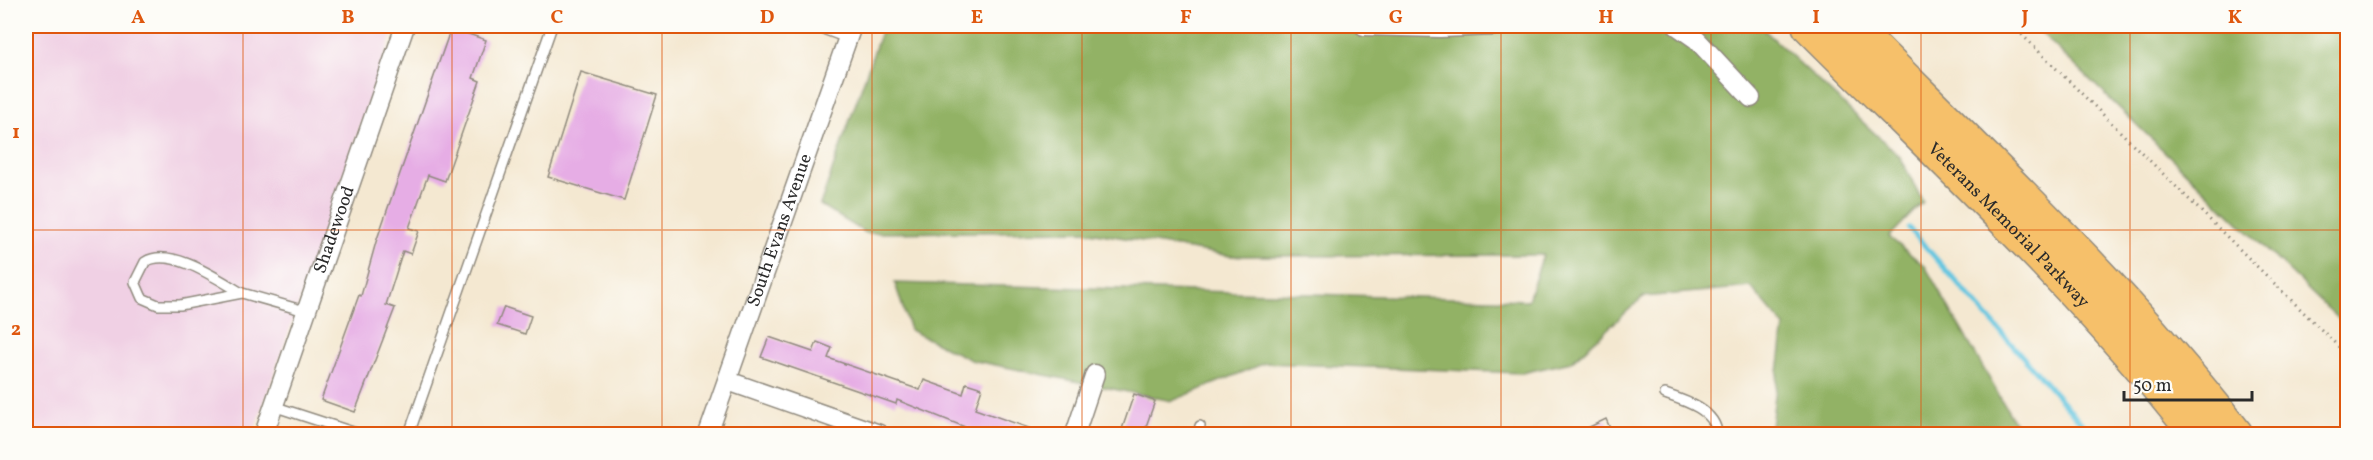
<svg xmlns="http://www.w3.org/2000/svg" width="2373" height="460" viewBox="0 0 2373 460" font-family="Vollkorn,serif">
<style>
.built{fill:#f0d0e4}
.forest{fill:#92b265;stroke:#5e6e48;stroke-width:1.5}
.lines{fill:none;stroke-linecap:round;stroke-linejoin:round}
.stream{stroke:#63c6e0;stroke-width:5}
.building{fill:#e6ade5}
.lane-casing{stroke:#908a7e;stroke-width:12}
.street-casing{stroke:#908a7e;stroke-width:21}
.highway-casing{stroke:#908a7e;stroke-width:36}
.path{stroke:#908a7e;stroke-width:3;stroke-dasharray:1.5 4.5;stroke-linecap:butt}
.lane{stroke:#fff;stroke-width:9}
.street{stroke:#fff;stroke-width:18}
.highway{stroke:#f6c06b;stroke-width:33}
.grid{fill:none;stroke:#df570e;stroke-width:1.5;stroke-opacity:0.55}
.labels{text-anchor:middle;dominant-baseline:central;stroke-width:6;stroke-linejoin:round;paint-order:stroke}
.street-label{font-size:18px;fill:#2b2b2b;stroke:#fdfcf7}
.neatline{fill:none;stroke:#df570e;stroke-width:2}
.grid-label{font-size:20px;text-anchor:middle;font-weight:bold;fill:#df570e}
</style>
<rect width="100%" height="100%" fill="#fdfcf7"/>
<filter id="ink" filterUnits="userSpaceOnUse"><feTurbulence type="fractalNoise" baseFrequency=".0167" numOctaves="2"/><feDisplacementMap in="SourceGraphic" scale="12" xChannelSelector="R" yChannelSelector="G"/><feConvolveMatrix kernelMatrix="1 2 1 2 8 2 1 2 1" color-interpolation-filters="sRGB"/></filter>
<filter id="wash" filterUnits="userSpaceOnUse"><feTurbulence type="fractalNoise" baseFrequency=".008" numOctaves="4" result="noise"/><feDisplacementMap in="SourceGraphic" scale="24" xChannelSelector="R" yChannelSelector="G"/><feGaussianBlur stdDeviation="1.35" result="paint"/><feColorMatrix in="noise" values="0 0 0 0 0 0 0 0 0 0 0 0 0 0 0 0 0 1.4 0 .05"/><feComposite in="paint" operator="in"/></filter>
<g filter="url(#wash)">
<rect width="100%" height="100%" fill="#f4e8d1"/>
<!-- built -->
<path class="built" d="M26,26H395L253,434H26Z"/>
<!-- forest -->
<path class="forest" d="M883,26H1760L1900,157L1923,202L1889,237L1925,266L2021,434H1770L1784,326L1751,287L1643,297L1571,362L1522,373L1265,363L1172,401L971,360L910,330L895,283L1528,300L1543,255L1230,256L1084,231L866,233L820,205Z
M2034,26H2347V327Z"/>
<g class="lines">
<!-- stream -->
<path class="stream" d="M1909,228L2091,434"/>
</g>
<g id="blocks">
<!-- building -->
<path class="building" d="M451,28L486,40L473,78L480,81L445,181L428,175L409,228L419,231L411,254L403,251L386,305L395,308L355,412L321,400L359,295L361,296L376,242Z
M581,72L657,95L624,200L548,177Z
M504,307L531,316L525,334L497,325Z
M769,337L813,352L817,342L832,348L828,358L920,390L924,380L963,394L966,383L982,388L975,409L1040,432V435H985L897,400L896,404L784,365L761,357Z
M1134,394L1155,401L1143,435H1120Z
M1606,419L1613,435H1573Z"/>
</g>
</g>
<g filter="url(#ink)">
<use href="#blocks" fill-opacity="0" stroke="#908a7e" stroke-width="1.5"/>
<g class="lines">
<!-- lane casing -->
<g class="lane-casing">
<path id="lane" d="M815,26L847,38
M242,293C219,280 171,246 145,262L135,282L142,298L158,305H180L242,293L305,311
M1665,394C1683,400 1716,410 1717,434
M273,406L359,434
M409,434L552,26
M1198,434L1200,426"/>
</g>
<!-- street casing -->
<g class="street-casing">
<g id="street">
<path d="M1364,26L1440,28L1494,26"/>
<path d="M1677,26L1697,40L1751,98"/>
<path d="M728,381L879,434"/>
<path id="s1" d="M264,434L405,26"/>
<path id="s2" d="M708,434L852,26"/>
<path d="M1075,434L1095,374"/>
</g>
</g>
<!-- highway casing -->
<g class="highway-casing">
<g id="highway">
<path id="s3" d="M1809,26C1941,158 2081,287 2196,434"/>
<path d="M1852,26C1984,158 2121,286 2236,434"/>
</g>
</g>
<!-- path -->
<path class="path" d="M2013,26L2348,356"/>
<!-- lane -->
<use href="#lane" class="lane"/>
<!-- street -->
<use href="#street" class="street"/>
<!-- highway -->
<use href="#highway" class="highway"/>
</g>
</g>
<!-- grid -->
<path class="grid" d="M243,26V434M452,26V434M662,26V434M872,26V434M1082,26V434M1291,26V434M1501,26V434M1711,26V434M1921,26V434M2130,26V434M26,230H2348"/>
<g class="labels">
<!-- street labels -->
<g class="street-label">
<text stroke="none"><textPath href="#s3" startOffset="282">Veterans Memorial Parkway</textPath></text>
<text stroke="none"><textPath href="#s1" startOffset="216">Shadewood</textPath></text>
<text stroke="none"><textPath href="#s2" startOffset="216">South Evans Avenue</textPath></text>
</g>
</g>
<!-- margin -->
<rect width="2373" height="460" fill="none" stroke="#fdfcf7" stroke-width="66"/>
<!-- scale -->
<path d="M2124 391v9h128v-9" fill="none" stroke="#2b2b2b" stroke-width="3"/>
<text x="2133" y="391" font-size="18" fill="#2b2b2b" stroke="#fdfcf7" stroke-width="4.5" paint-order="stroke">50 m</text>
<rect x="33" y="33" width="2307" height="394" class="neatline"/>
<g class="grid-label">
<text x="138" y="23">A</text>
<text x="348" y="23">B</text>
<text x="557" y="23">C</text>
<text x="767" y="23">D</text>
<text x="977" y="23">E</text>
<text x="1186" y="23">F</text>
<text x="1396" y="23">G</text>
<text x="1606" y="23">H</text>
<text x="1816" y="23">I</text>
<text x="2025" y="23">J</text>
<text x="2235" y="23">K</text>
<text x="16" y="138">1</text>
<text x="16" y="335">2</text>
</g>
</svg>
